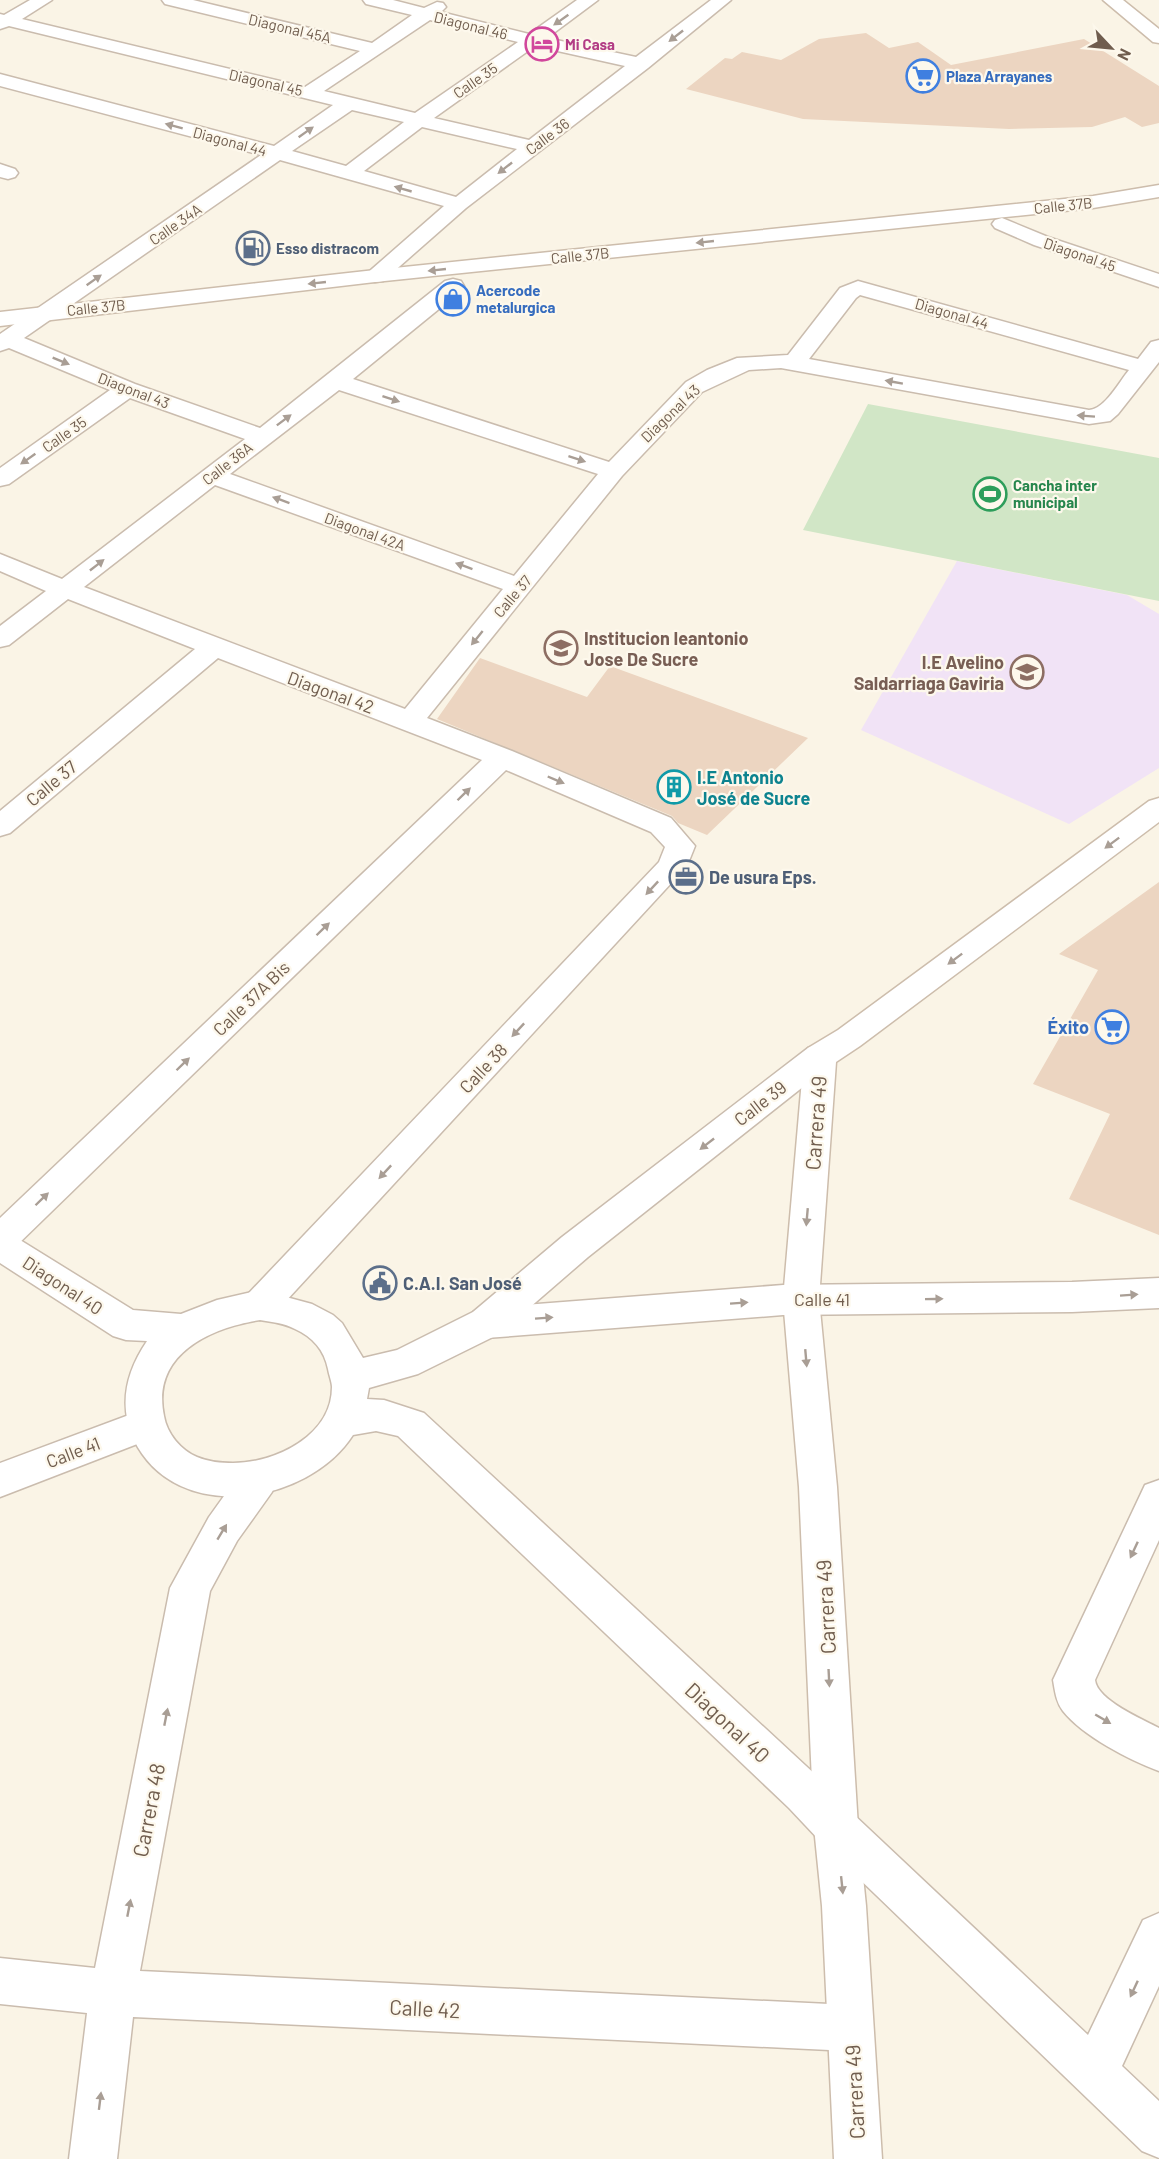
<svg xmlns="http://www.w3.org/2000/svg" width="1159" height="2159" viewBox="0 0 1159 2159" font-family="Barlow,sans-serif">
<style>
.education{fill:#f1e3f6}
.green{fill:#d1e6c6}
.building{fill:#ecd5c1}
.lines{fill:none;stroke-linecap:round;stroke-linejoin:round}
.minor-casing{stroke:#cabcae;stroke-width:3}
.tertiary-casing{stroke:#cabcae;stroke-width:3}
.secondary-casing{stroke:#cdbdac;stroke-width:3}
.minor{fill:#fff;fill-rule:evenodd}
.tertiary{fill:#fff;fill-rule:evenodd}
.secondary{fill:#fff;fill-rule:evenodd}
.oneway{fill:#a99e95}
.labels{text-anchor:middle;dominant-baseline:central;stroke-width:4.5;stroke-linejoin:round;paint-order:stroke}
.far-street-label{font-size:15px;fill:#705d4e;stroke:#fdf8ec}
.far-hotel-label{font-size:15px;font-weight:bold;fill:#b23c85;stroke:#fdf8ec;text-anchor:start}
.far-shop-label{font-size:15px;font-weight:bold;fill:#366cbe;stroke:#fdf8ec;text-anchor:start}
.far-service-label{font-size:15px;font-weight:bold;fill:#4e5e75;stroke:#fdf8ec;text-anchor:start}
.far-leisure-label{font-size:15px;font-weight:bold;fill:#27864d;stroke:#fdf8ec;text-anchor:start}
.education-label{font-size:18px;font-weight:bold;fill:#785e54;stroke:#fdf8ec;text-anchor:start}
.street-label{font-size:18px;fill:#705d4e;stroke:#fdf8ec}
.culture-label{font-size:18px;font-weight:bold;fill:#0d838f;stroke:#fdf8ec;text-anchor:start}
.service-label{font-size:18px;font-weight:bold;fill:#4e5e75;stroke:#fdf8ec;text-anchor:start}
.shop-label{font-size:18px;font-weight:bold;fill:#366cbe;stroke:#fdf8ec;text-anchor:end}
.near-street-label{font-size:21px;fill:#705d4e;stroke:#fdf8ec}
</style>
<rect width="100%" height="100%" fill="#faf4e6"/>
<!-- education -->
<path class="education" d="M957,561L1127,595L1159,614V768L1069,824L861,730Z"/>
<!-- green -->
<path class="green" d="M868,404L1159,458V601L803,530Z"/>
<!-- building -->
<path class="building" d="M866,33L889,48L918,42L951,65L1084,39L1159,86V123L1142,127L1125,117L1092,127L1009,129L803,119L686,89L725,58L732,59L742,52L781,60L819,39Z
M480,658L587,697L610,666L808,738L707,835L678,823L672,816L437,719Z
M1159,882V1235L1069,1199L1110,1114L1033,1084L1098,970L1059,954Z"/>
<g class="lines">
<!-- minor casing -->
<g class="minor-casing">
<path id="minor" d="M30,0H52L22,19L305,87L360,51L165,4L162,0H193L372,43L412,15L366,4L363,0H393L424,8L437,2L443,3L446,7L441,12L529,34L577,0H598L547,38L636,57L711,0H731L648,68L466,208L383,281L375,282L367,281L364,276L444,206L280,160L24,338L135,384L260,428L445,281L453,279L461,281L464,286L461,291L353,379L609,462L686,382L707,370L737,358L788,355L840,288L858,281L1138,359L1151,342L1159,340V362L1118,414L1110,421L1089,424L781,368L749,370L702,392L622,476L427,718L512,751L671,818L695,846L687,866L273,1315L260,1320L247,1315L242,1305L247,1295L659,862L665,847L651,832L506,770L12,1250L0,1254V1218L482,760L218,658L10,833L0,836V811L195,649L68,599L9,645L0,647V626L46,591L0,571V554L62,579L245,439L130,398L9,484L0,486V468L110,390L9,348L0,351V334L261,155L0,86V74L274,146L333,105L9,26L0,29V14L4,15ZM430,20L518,42L415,113L324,91ZM535,46L625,66L529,140L434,118ZM352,110L404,122L346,166L292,151ZM422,127L517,149L456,197L364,171ZM860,295L1129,370C1119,382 1105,409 1089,410L809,359L856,298ZM339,390L598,474L514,576L230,474ZM215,485L503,589L405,709L84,587Z
M0,164L15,169L18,173L15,177L8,179L0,177Z
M1002,218L1048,237L1159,274V287L1034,245L995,228L992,224L995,220Z
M1159,1278V1308L1072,1312L783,1315L486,1338L473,1334L468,1323L473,1312L486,1308L783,1285L1072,1282Z
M145,1409L158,1414L164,1425L158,1436L0,1497V1463Z
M258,1463L272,1468L277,1480L272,1492L237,1541L210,1591L140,1971L850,2005L866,2012L873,2028L866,2044L850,2051L133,2017L117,2159H69L87,2013L0,2004V1958L95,1968L170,1588L209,1517L244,1468Z
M1159,1480V1540L1095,1680C1097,1700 1142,1719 1159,1728V1771C1129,1760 1083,1736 1063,1711C1056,1702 1055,1691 1053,1680L1145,1485Z
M836,1806L851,1812L1088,2035L1143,1920L1159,1913V1986L1122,2066L1159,2101V2158L1142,2151L821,1842L814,1827L821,1812Z"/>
</g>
<!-- tertiary casing -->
<g class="tertiary-casing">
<path id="tertiary" d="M820,1044L832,1048L836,1056L832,1064L588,1257L499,1334L418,1374L369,1388L367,1399L384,1400L424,1413L819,1778L851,1812L858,1827L851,1842L836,1848L821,1842L789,1808L398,1436L376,1431L353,1435C308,1505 176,1526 134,1440C118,1405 126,1372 147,1341L126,1340L113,1336L0,1263V1231L12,1235L133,1310L181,1314L217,1300L260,1290L312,1304L333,1315L342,1323L363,1358L397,1350L473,1312L562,1237L808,1048ZM260,1320C272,1322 284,1323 295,1329C313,1337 324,1350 328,1369C329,1375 332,1382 332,1387C332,1436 275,1463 233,1463C221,1463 209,1462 197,1457C181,1450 167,1434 164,1416C151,1354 210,1328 260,1320Z"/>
</g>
<!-- secondary casing -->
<g class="secondary-casing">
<path id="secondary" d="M1103,0H1123L1159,29V43L1153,42Z
M1159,185V197L1093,208L375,282L0,326V312L375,270L1093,196Z
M1159,798V822L860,1046L836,1062L819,1299L837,1487L858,1827L866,1906L882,2159H834L822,1906L814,1827L799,1487L783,1299L804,1056L808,1048L838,1030L1149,801Z"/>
</g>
<!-- minor -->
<use href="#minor" class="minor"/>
<!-- tertiary -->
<use href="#tertiary" class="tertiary"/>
<!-- secondary -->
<use href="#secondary" class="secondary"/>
</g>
<!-- one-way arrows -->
<defs><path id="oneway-solid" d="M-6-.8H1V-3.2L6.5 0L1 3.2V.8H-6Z" transform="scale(1.5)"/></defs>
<g class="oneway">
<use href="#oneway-solid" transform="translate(561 20) rotate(145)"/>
<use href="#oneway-solid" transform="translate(676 36) rotate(142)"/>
<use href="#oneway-solid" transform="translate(174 126) rotate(-165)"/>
<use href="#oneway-solid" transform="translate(306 132) rotate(-35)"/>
<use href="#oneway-solid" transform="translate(505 168) rotate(142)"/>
<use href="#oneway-solid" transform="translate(403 189) rotate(-164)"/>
<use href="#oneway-solid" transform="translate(705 242) rotate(174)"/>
<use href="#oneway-solid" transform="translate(437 270) rotate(174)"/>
<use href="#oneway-solid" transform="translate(94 280) rotate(-35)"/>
<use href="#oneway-solid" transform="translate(317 283) rotate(174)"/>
<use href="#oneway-solid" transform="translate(61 361) rotate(22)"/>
<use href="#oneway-solid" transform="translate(894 382) rotate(-170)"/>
<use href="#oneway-solid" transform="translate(391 399) rotate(18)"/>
<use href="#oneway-solid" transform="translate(1086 416) rotate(-176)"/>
<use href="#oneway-solid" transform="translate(284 420) rotate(-37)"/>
<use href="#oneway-solid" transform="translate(28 459) rotate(145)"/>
<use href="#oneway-solid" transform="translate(577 459) rotate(18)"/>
<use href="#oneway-solid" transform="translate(281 500) rotate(-160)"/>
<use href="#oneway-solid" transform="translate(97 565) rotate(-38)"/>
<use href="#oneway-solid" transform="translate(464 566) rotate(-160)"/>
<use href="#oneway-solid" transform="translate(477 638) rotate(129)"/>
<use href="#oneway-solid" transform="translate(556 780) rotate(23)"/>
<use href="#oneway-solid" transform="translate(464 794) rotate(-44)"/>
<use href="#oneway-solid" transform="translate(1112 843) rotate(143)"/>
<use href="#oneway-solid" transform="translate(652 888) rotate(133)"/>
<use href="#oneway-solid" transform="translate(323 929) rotate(-44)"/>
<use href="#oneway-solid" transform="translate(955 959) rotate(143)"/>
<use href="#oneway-solid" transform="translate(518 1030) rotate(133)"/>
<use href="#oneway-solid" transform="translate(183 1064) rotate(-44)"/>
<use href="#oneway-solid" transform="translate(707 1144) rotate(142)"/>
<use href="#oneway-solid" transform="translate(385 1172) rotate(133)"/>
<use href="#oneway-solid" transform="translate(42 1199) rotate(-44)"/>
<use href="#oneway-solid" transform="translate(807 1217) rotate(95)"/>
<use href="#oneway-solid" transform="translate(1129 1295) rotate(-4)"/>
<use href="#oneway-solid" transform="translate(934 1299) rotate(-1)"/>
<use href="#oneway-solid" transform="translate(739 1303) rotate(-4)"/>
<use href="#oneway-solid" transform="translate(544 1318) rotate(-4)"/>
<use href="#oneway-solid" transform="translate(806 1358) rotate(85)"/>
<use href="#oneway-solid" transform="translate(222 1532) rotate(-59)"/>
<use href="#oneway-solid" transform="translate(1134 1550) rotate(115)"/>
<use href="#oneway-solid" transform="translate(829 1678) rotate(87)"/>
<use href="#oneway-solid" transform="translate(166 1717) rotate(-79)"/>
<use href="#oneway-solid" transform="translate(1103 1719) rotate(30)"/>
<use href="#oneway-solid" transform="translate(842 1885) rotate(84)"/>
<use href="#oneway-solid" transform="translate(129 1908) rotate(-79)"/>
<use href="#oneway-solid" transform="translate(1134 1989) rotate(115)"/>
<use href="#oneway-solid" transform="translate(100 2101) rotate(-83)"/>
</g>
<!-- icons -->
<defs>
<g id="hotel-ring" transform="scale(1.725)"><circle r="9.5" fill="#fdf8ec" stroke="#d1479c" stroke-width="1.5"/><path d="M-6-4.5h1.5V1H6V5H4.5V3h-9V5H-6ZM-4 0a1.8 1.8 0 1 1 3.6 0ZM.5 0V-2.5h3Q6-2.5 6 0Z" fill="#d1479c"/></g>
<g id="supermarket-ring" transform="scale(1.725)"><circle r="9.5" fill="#fdf8ec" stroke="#3f7fe0" stroke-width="1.5"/><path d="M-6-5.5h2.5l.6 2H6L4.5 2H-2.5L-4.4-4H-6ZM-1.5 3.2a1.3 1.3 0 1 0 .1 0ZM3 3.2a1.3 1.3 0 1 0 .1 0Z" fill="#3f7fe0"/></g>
<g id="fuel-ring" transform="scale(1.725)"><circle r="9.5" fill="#fdf8ec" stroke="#5c6f8a" stroke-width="1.5"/><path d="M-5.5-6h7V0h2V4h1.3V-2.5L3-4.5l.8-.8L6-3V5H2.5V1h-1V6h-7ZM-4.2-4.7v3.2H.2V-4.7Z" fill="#5c6f8a"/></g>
<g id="shop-ring" transform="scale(1.725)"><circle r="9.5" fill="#fdf8ec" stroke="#3f7fe0" stroke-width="1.5"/><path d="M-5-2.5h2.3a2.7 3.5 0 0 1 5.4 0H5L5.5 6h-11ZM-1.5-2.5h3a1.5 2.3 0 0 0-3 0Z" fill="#3f7fe0"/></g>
<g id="stadium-ring" transform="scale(1.725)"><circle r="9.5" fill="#fdf8ec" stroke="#2e9e5b" stroke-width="1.5"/><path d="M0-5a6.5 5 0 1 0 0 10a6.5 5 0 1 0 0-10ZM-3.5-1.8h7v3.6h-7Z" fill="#2e9e5b"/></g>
<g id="school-ring" transform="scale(1.725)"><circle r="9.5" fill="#fdf8ec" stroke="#8d6e63" stroke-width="1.5"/><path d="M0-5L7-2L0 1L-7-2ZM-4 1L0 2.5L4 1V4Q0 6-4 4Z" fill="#8d6e63"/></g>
<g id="building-ring" transform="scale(1.725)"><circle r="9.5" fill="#fdf8ec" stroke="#0f9aa8" stroke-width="1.5"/><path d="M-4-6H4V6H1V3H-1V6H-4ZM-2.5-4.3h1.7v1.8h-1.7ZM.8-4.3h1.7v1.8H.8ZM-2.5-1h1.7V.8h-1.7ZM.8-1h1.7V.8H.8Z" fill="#0f9aa8"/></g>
<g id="office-ring" transform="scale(1.725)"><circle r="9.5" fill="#fdf8ec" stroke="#5c6f8a" stroke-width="1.5"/><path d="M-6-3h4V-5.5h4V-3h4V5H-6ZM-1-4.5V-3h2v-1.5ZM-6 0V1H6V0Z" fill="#5c6f8a"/></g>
<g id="civic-ring" transform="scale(1.725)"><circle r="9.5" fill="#fdf8ec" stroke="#5c6f8a" stroke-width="1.5"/><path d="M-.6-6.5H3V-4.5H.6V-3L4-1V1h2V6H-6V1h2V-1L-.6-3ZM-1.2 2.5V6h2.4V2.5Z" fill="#5c6f8a"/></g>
</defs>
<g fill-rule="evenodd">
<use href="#hotel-ring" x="542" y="44"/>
<use href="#supermarket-ring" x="923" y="76"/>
<use href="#fuel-ring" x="253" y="248"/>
<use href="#shop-ring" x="453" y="299"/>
<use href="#stadium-ring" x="990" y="494"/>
<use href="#school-ring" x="561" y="648"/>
<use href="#school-ring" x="1027" y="672"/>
<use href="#building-ring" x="674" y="787"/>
<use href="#office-ring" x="686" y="877"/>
<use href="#supermarket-ring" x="1112" y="1027"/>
<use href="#civic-ring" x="380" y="1283"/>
</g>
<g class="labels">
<!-- far-street labels -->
<g class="far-street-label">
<text transform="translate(471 25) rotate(14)">Diagonal 46</text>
<text transform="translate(290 28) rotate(13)">Diagonal 45A</text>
<text transform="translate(475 80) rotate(-35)">Calle 35</text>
<text transform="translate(266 82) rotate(13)">Diagonal 45</text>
<text transform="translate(547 136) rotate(-37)">Calle 36</text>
<text transform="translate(230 141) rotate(15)">Diagonal 44</text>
<text transform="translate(1063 205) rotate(-6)">Calle 37B</text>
<text transform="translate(175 224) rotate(-35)">Calle 34A</text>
<text transform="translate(1080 254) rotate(19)">Diagonal 45</text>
<text transform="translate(580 255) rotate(-6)">Calle 37B</text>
<text transform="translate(96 307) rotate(-6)">Calle 37B</text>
<text transform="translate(952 313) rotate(16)">Diagonal 44</text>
<text transform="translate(134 390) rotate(21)">Diagonal 43</text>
<text transform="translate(670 413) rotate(-44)">Diagonal 43</text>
<text transform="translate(64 434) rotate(-35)">Calle 35</text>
<text transform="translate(227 463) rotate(-38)">Calle 36A</text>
<text transform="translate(365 531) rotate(20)">Diagonal 42A</text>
<text transform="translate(512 596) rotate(-50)">Calle 37</text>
</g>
<!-- far-hotel labels -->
<g class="far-hotel-label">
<text x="565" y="44">Mi Casa</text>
</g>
<!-- far-shop labels -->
<g class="far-shop-label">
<text x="946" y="76">Plaza Arrayanes</text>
<text x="476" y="290">Acercode<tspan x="476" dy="17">metalurgica</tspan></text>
</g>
<!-- far-service labels -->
<g class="far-service-label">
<text x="276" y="248">Esso distracom</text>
</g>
<!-- far-leisure labels -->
<g class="far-leisure-label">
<text x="1013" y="485">Cancha inter<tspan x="1013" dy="17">municipal</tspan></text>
</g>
<!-- education labels -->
<g class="education-label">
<text x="584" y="638">Institucion Ieantonio<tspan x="584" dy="21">Jose De Sucre</tspan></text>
<text x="1004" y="662" text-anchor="end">I.E Avelino<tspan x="1004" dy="21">Saldarriaga Gaviria</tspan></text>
</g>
<!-- street labels -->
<g class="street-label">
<text transform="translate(331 692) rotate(20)">Diagonal 42</text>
<text transform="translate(51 783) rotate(-40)">Calle 37</text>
<text transform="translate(251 998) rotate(-44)">Calle 37A Bis</text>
<text transform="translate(483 1068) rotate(-47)">Calle 38</text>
<text transform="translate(760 1103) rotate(-38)">Calle 39</text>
<text transform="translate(63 1285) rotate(33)">Diagonal 40</text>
<text x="822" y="1299">Calle 41</text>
<text transform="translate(73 1452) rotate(-21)">Calle 41</text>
</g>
<!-- culture labels -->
<g class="culture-label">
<text x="697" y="777">I.E Antonio<tspan x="697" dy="21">José de Sucre</tspan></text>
</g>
<!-- service labels -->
<g class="service-label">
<text x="709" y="877">De usura Eps.</text>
<text x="403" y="1283">C.A.I. San José</text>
</g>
<!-- shop labels -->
<g class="shop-label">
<text x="1089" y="1027">Éxito</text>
</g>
<!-- near-street labels -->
<g class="near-street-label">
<text transform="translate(815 1123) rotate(-86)">Carrera 49</text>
<text transform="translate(825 1607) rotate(-93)">Carrera 49</text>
<text transform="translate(728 1722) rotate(43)">Diagonal 40</text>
<text transform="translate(148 1810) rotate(-79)">Carrera 48</text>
<text transform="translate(425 2008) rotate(3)">Calle 42</text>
<text transform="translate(854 2092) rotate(-93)">Carrera 49</text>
</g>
</g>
<!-- north arrow -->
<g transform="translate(1111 48) rotate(116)" stroke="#fdf8ec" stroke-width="4.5" paint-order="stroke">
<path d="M0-4.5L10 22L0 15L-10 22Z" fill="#705d4e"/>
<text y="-9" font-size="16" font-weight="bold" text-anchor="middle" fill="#705d4e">N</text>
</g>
</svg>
